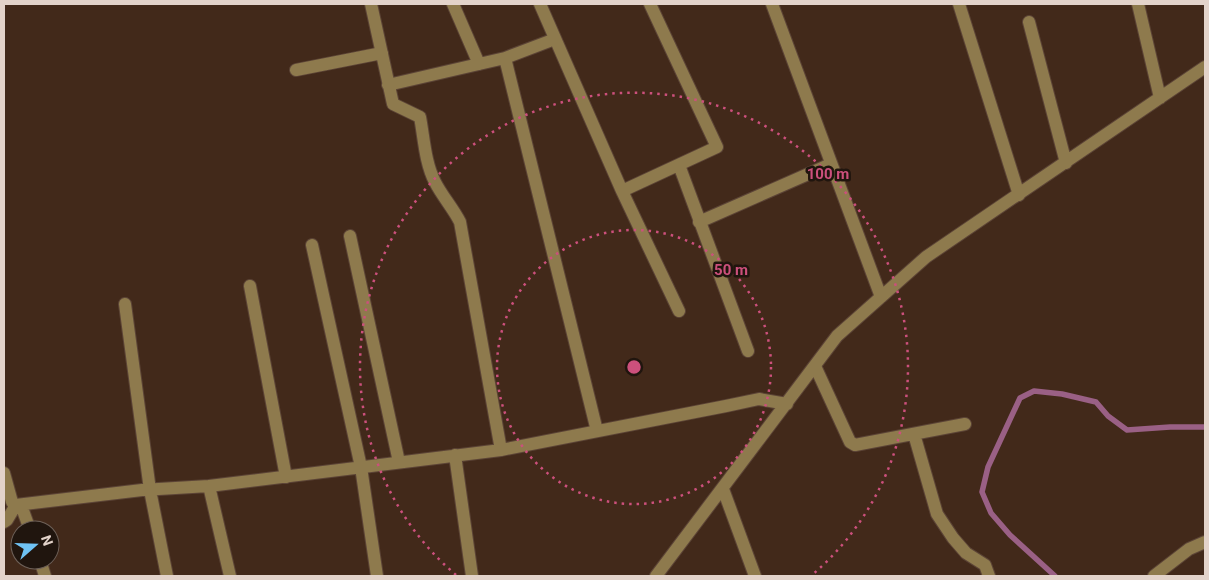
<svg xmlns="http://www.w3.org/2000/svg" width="1209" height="580" viewBox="0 0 1209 580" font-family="Roboto,sans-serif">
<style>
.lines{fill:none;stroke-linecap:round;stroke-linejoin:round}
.stream{stroke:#9a6085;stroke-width:5.5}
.minor-casing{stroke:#5c4436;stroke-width:14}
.minor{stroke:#8e7a4d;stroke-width:12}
.ring{fill:none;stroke:#cc507c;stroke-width:2.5;stroke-dasharray:2.5 5}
.centre{fill:#cc507c;stroke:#20150e;stroke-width:2.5}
.ring-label{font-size:15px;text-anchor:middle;font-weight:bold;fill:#cc507c;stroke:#20150e;stroke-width:5;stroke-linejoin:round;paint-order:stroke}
</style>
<rect width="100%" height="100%" fill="#42291a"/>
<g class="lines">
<!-- stream -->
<path class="stream" d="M1055,576L1010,535L991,513L982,492L988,467L1020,398L1034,391L1062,394L1096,402L1108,416L1127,430L1170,427H1205"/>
<!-- minor casing -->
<g class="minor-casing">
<path id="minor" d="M371,4L393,104L420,117C424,138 425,163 435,182C442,196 453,208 460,222L501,450
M453,4L479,64
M540,4L622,191L679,311
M772,4L881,297
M959,4L1019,195
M1138,4L1160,98
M1029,22L1066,163
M505,58L597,431
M296,70L382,53
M388,85L505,58L555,39
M679,165L748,351
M622,191L717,147L650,4
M699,222L831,164
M350,236L399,462
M312,245L361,467L377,576
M250,286L286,477
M125,304L150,490L167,576
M815,366L850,442L855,445L965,424
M914,434L937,514L953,538L966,553L985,565L989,576
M455,455L472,576
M4,473L12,502L16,505
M209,486L501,450L726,406L759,399L787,404
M723,489L755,576
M16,505L142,490L209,486L230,576
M21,505L30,530
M4,522L7,520L16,505
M40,560L45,576
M656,576L837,336L926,257L1205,67
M1154,576L1189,549L1205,542"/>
</g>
<!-- minor -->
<use href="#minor" class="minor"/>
</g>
<!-- distance rings -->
<g class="ring">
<circle cx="634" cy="367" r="137"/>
<path d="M456 575A274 274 0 1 1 812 575"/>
</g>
<circle cx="634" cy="367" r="8" class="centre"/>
<g class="ring-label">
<text x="828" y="179">100 m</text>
<text x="731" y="275">50 m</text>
</g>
<!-- border -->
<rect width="1209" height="580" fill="none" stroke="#e3d3ca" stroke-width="10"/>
<!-- north arrow -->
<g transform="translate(35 545) rotate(70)"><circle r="24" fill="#20150e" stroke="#6e6159"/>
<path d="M0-4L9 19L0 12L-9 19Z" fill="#6fc2f4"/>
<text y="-8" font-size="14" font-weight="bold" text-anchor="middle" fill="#e3d3ca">N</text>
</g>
</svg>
